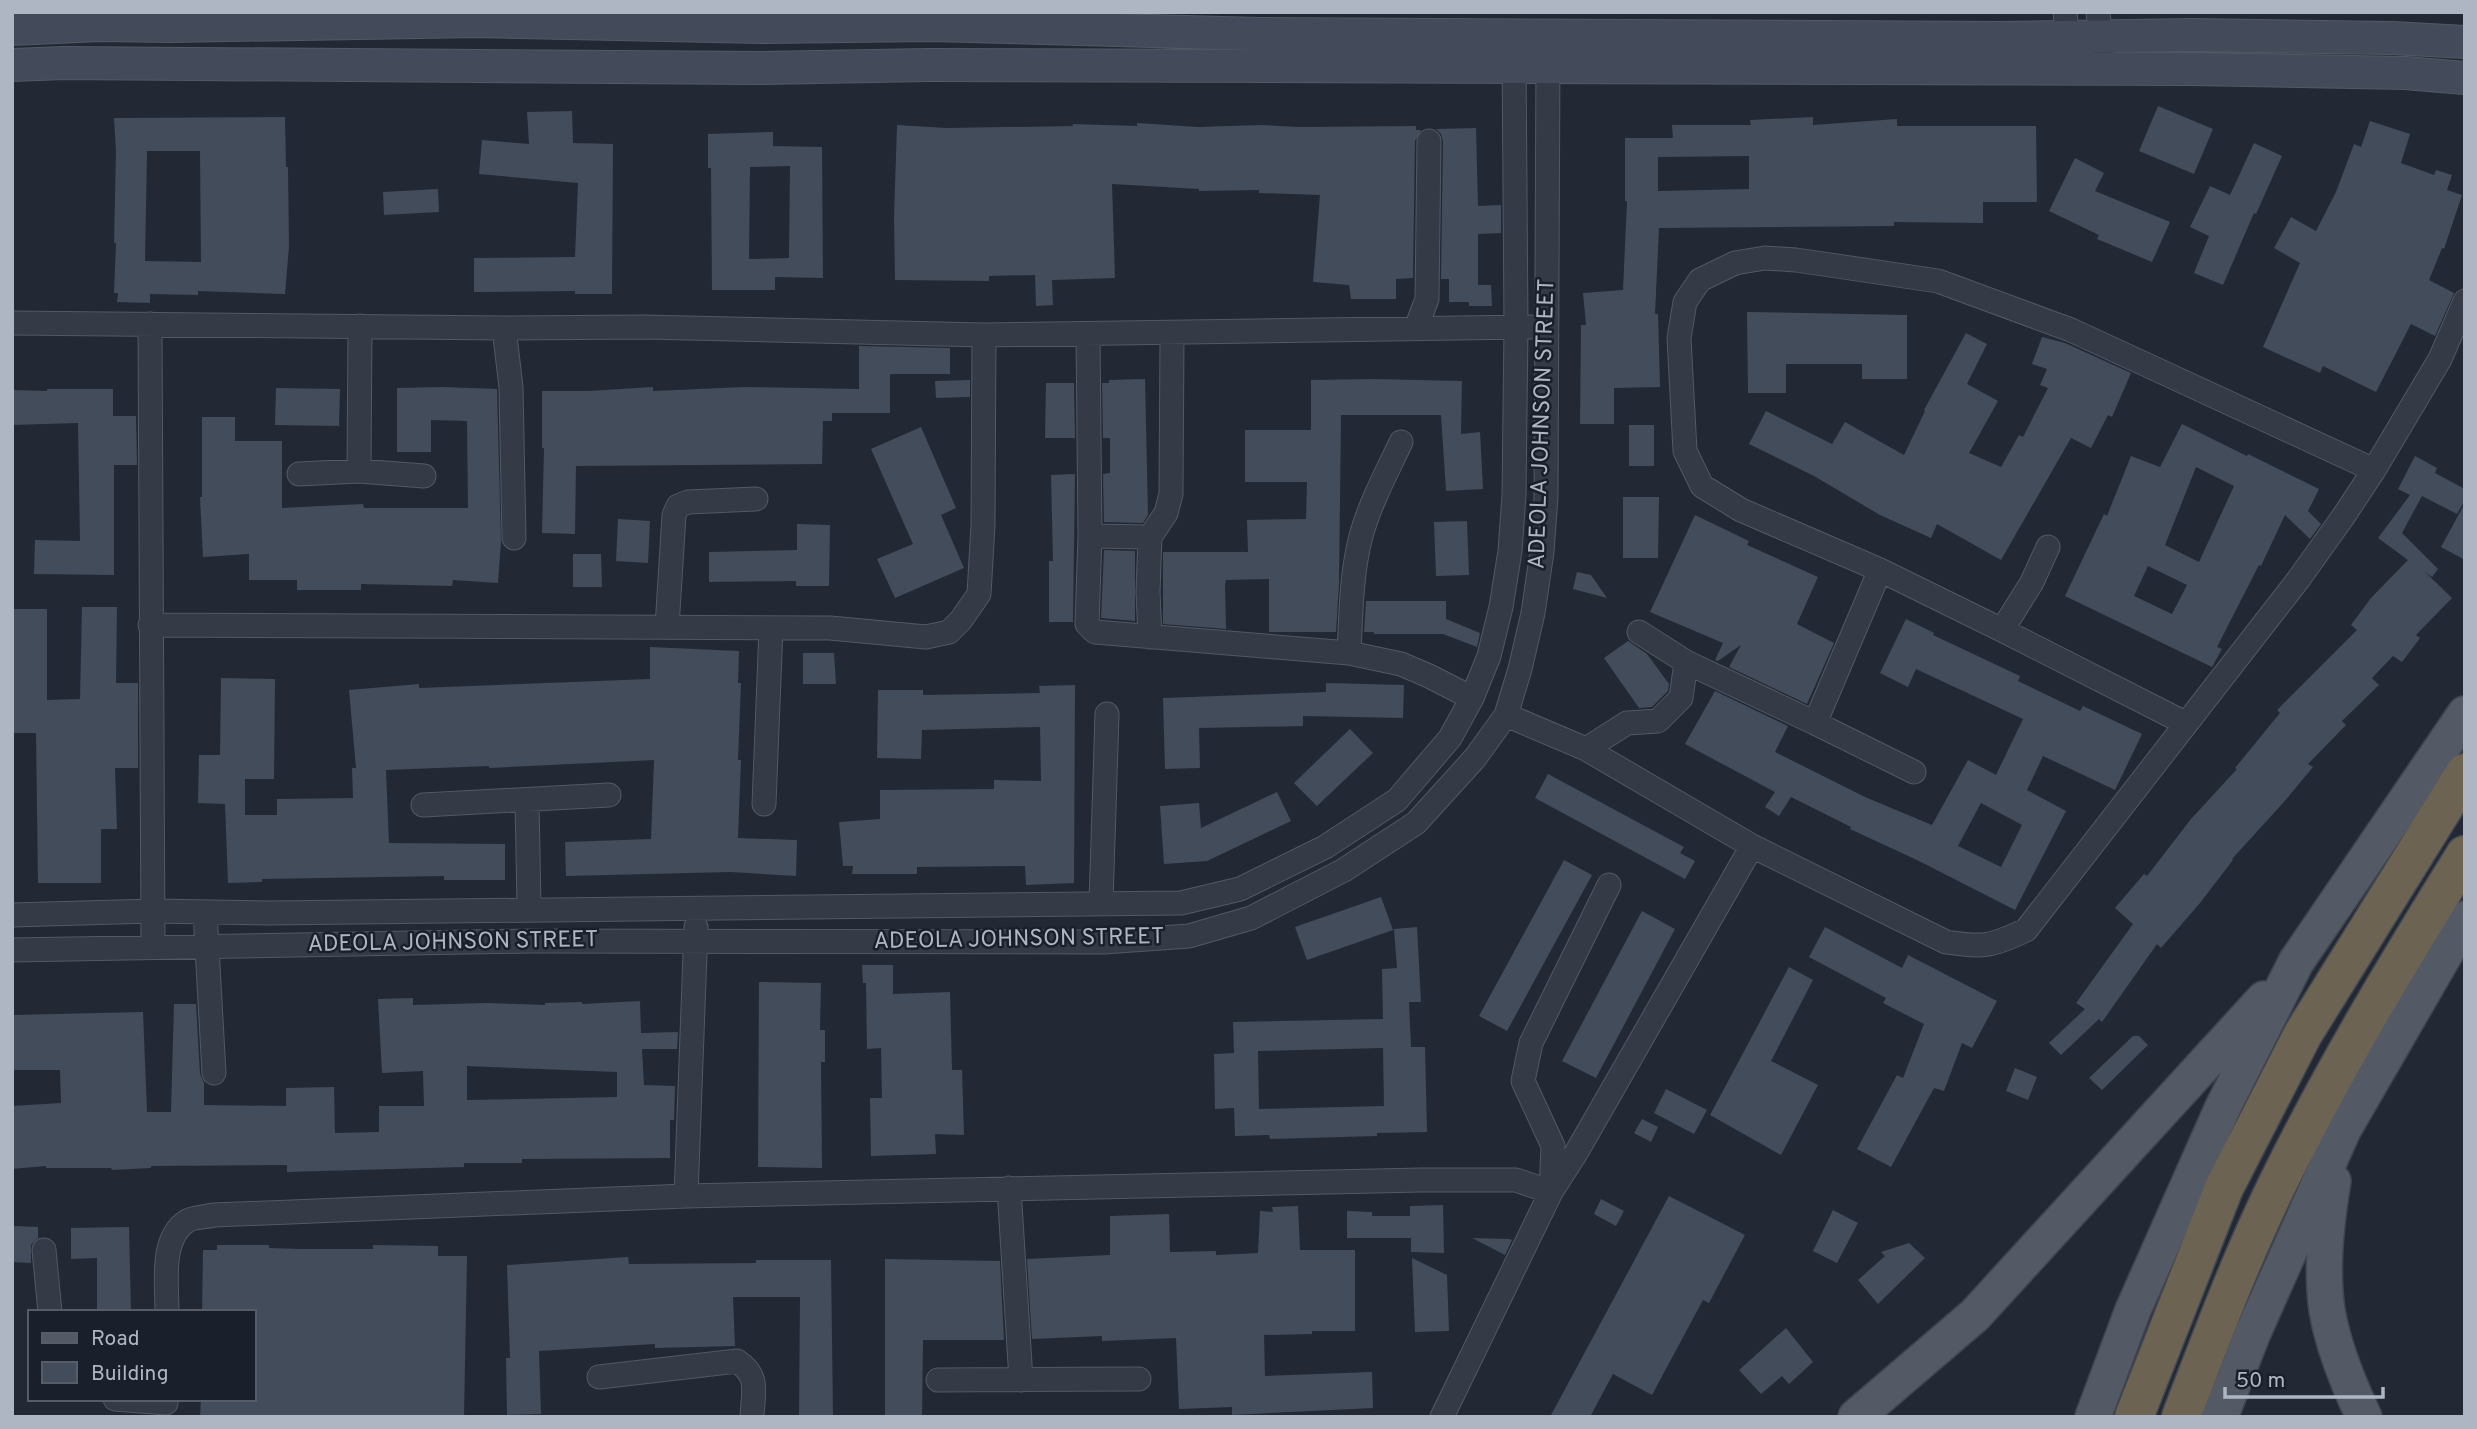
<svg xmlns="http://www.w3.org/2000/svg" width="2477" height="1429" viewBox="0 0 2477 1429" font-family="Overpass,sans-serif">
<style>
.building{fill:#434c5a;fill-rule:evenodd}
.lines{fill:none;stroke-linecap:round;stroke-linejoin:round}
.street-casing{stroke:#525964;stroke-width:25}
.secondary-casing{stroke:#525964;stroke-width:34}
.primary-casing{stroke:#3e4450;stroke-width:38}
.highway-casing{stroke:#3f4651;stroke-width:41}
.street{stroke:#353b46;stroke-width:23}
.secondary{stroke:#434a59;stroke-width:32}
.primary{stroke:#535a66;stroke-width:35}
.highway{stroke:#6c6353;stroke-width:38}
.labels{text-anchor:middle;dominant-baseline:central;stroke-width:5;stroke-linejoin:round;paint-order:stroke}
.street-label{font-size:23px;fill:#afb6c3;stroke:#1a202b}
</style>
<rect width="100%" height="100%" fill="#222935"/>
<!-- building -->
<path class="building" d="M2158,106L2213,129L2194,174L2139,151Z
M572,111L573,143L613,144L612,294H575V291L474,292V258L575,257L578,183L479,174L482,140L529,144L527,112Z
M285,117L286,167H288L289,247L285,294L198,291V295L150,294V303L117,302L118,293H114L116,243H114L116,151L114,118ZM147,151H200L201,262L145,261Z
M1813,117V125L1897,119V126H2036L2037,202H1983V223L1894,222V226L1659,228L1655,314H1658L1660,387L1614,388V424H1580L1581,325H1586L1583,293L1623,290L1627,201H1625V138H1673L1672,125H1751L1750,120ZM1749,156V189L1658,191V157Z
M2370,121L2410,134L2401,163L2434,175L2436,170L2452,175L2447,190L2462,195L2444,249L2442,248L2429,280L2454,293L2435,336L2411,324L2376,392L2323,366L2320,373L2263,347L2300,263L2274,248L2291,217L2316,231L2336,192L2354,144L2361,147Z
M1137,123L1198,127L1261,125L1299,127L1416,126V130H1421L1415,141L1413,278L1396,279V299H1351L1349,285L1313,282L1320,195L1259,193V190L1199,191V189L1112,184L1115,278L1052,280L1053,305L1036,306L1035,275L989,276V281L895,280L894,217L897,125L946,128L1073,126V124L1137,126Z
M1476,128L1478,206L1501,205V233L1478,234V285H1491L1492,306H1469V302H1449V279H1441L1443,141L1441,134L1436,129Z
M773,132V146L822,147L823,278L775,277V290H712L711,168H708V134ZM790,166L789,258L749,259L750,167Z
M2254,143L2282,156L2256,214L2254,213L2223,285L2194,273L2209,236L2190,227L2210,186L2230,195Z
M2075,158L2104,173L2095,191L2170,222L2152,262L2097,239L2099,235L2049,211Z
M438,189L439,212L384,215L383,192Z
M1747,312L1907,315V379H1862V364H1786V393H1748Z
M1966,333L1987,344L1967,384L1998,401L1969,453L2001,467L2019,435L2023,437L2048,388L2040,385L2047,369L2032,364L2042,337L2065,343L2131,373L2112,417L2108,415L2091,448L2071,438L2001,560L1937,524L1931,538L1880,515L1814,476L1749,444L1766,411L1832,444L1845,422L1904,455L1925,411L1924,410Z
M859,346L950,348V374H890V413H832V421H823L822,464L576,466L575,534L542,533L544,448H542V391H589L653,387V391L745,387L859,389Z
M1145,379L1148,515L1143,523L1104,522L1103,474L1110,473V438H1103L1102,383H1109V380Z
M1372,379L1462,381L1461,434L1480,432L1483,489L1446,491L1441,415H1341L1339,584L1336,632H1269V579L1226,580L1225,584L1226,629L1163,624V552H1248L1247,520L1306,519L1307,482H1245V430H1311V380Z
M970,380V397L936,398L935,381Z
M1046,383H1074L1075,438H1045Z
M442,387L497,389L501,542L498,583L453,580L452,586L361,584V590H297V580H249V554L203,557L200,497H202V417H235V441H282V508L363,504L364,508H468L467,421L431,420V452H397V388Z
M276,388L340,389L339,426L275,425Z
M47,389H113V416H136L137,465H114V575L34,574L35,540L80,541L78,423L12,425V390L47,391Z
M2182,424L2247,456L2248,454L2319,489L2308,511L2321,524L2310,539L2285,515L2261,566L2259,565L2217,647L2222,649L2212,667L2065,596L2104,514L2107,516L2131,456L2160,467ZM2196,467L2234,486L2199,562L2165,545ZM2148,566L2187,585L2172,614L2134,596Z
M1629,425H1654V466H1629Z
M921,427L956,508L941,515L964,568L895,598L877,559L913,544L871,449Z
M2415,456L2437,468L2435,473L2465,489V500L2457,514L2422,496L2402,533L2438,569L2432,577L2424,571L2452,598L2416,635L2420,638L2402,662L2393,656L2372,678L2379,685L2342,721L2346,725L2308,764L2313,767L2283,803L2232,859L2233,860L2200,903L2161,948L2157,944L2102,1022L2099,1019L2061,1055L2049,1043L2085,1009L2076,1003L2133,924L2115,908L2144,874L2147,876L2191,819L2237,769L2235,768L2280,713L2277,710L2357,630L2351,625L2371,598L2408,560L2378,538L2410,495L2398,489Z
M1075,474L1073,622H1049V561H1053L1051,475Z
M1623,497H1659L1658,558H1623Z
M2465,503V560L2441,547Z
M1695,515L1749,541L1747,545L1818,577L1797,624L1834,643L1807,704L1729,667L1741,645L1718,661L1715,660L1723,643L1650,612Z
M618,519L650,521L648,563L616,561Z
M1467,521L1469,575L1436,576L1434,522Z
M797,524L830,525L829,586H796V581L709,582V552L797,550Z
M1104,550L1135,551V621L1101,618Z
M573,554H601L602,587H573Z
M1577,572L1591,575L1607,598L1573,589Z
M1366,601H1446V619L1480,633L1477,647L1443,634H1374V632H1364Z
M82,607H117L116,683H138V768H115L117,829H101V883H38L36,733H12V609H47V700L80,699Z
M1906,619L1934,633L1933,635L2020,676L2018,681L2080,711L2083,706L2142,734L2115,790L2043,756L2027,790L2066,811L2015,910L1919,861L1850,829L1851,827L1791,797L1779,816L1765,807L1775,792L1685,744L1715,691L1788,726L1775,752L1865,797L1932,825L1968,760L1996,775L2023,719L1916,669L1908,687L1880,673ZM1981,803L2022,825L2001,867L1958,846Z
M1628,641L1647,654L1669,684L1668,691L1652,707L1639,708L1604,658Z
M650,647L739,651L738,683H741L738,760H741L738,838L797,840L796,876L731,872L566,876L565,842L651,839L654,760L489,768V766L386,770L389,843L505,844V880H444V876L262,879V882L228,883L225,804L198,803L199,755H220L221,678L275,679L274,779H245V815H277V799L353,798L352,768H356L349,690L419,684V688L650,679Z
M803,653H834L836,684H803Z
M1326,683L1404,685L1403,718L1303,716V726L1199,728L1200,768L1165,769L1163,698L1326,692Z
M1075,685L1074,883L1026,885L1025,866L917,867V874H852L853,866H843L839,822L880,819V790L994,789V780L1041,781L1040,727L922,730L921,759L877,758L878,690H923V695L1040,693L1039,686Z
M1350,729L1373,753L1317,806L1294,783Z
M1548,774L1684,847L1680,853L1695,861L1685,879L1535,798Z
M1277,792L1291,821L1207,861L1164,864L1160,806L1199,803L1201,828Z
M1564,860L1592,875L1507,1031L1479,1016Z
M1381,897L1393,930L1307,960L1295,927Z
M1642,911L1675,929L1596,1078L1562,1061Z
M1417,927L1421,1002H1409L1411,1047H1425L1427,1132L1377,1133V1136L1270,1139L1269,1135L1235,1136L1234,1108L1215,1109L1214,1054L1234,1053L1233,1022L1383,1019L1382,969L1397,968L1394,929ZM1383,1048L1384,1106L1259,1109L1258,1051Z
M1825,927L1902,968L1908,955L1997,1001L1972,1048L1962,1043L1944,1091L1934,1088L1891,1167L1857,1149L1897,1075L1903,1078L1924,1024L1883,1003L1886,998L1809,957Z
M862,965H893V994L950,992L952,1070H962L964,1135L935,1134L936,1154L871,1156L870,1098H882L881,1048L867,1049L866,983H863Z
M1789,967L1813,980L1771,1061L1818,1085L1781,1155L1710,1115Z
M759,982L821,983L820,1030H825V1062H821L822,1168L758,1167Z
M413,998V1005L487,1003L545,1005V1003L582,1002V1004L640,1001L641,1033L678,1032L677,1049H642L644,1085L675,1086L674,1120H670V1158L522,1159V1163H464V1167L287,1172V1165L151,1166V1168L112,1170L111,1168H46V1166L12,1169V1106L61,1103L60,1070H12V1015L143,1012L147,1112H171L174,1004H196L200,1074L204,1083V1105L286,1106V1088L334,1087L335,1133L379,1132V1106H424L423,1071L382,1073L378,999ZM467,1066L617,1072V1097L467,1100Z
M2133,1036H2139L2148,1045L2102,1090L2089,1078Z
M2015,1068L2037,1077L2028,1100L2006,1091Z
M1666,1089L1707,1110L1694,1134L1654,1113Z
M1642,1119L1658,1127L1651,1142L1634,1133Z
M1669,1196L1745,1235L1709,1303L1703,1300L1652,1395L1613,1374L1590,1417H1550Z
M1601,1199L1624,1211L1616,1226L1594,1214Z
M1443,1205L1444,1253L1411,1252V1238H1347V1211L1372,1212V1216H1410V1206Z
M1298,1206L1300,1250H1355V1331H1312V1334L1264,1335L1265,1376L1372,1372L1373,1408L1232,1415V1407L1179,1409L1176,1338L1102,1341V1336L1032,1339L1027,1259L1110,1255V1216L1169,1214L1170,1252L1216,1251V1255L1258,1253L1260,1211L1273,1212L1272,1207Z
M1833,1210L1858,1223L1837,1263L1813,1251Z
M12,1226L38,1227V1238L31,1245V1263L12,1262Z
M129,1227L131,1312H97V1258L71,1259V1228Z
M1472,1238L1509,1239L1512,1240L1505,1255Z
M1909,1243L1925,1258L1878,1304L1858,1280L1885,1256L1881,1252Z
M217,1245H269V1248L302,1249H373V1245L438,1246V1256H467L464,1417H200L201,1399H254V1312H202L203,1250H217Z
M628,1257L629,1264L756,1263V1260H831L833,1417H799L800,1297H733L735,1346L655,1348V1344L539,1351L541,1414L507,1415L506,1358H510L507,1265Z
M1412,1258L1447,1275L1449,1331L1415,1332Z
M885,1259L1000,1261L1004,1340H923L922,1417H885Z
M1786,1328L1813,1362L1789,1384L1782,1376L1761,1394L1739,1370Z"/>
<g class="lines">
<!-- street casing -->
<g class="street-casing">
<path id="street" d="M2065,12L2069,51
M2098,12L2102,49
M12,323L504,328L644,327L984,335L1531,327
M150,324L153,946
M504,328L511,387L514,538
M1416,328L1427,299L1429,141
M1088,334L1090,536L1087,624L1095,632L1349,653
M1401,442C1387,472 1370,503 1361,536C1351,574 1351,614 1349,653L1401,664L1429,676L1472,698
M359,471L360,326
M299,474L359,471L424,476
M1090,536L1150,537
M1880,570L1815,723L1914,772
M150,625L830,628L926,637L949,632L961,620L979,594L983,525L984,335
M667,627L674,515L678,506L688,502L756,499
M2002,630L2032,582L2048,547
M1639,632L1686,662L1815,723
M1150,637L1148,592L1150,537L1166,513L1171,494L1172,334
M1506,715L1586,749L1752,846L1946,942C1984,948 1992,946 2026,930L2298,580L2343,517L2374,470L2440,359L2465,301
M2185,723L2002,630L1880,570L1741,510L1702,486L1685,451L1679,338L1685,302L1700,280L1735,263L1765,258L1796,260L1938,281L2071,330L2374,470
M1586,749L1627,723L1658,721L1681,698L1686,662
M527,800L529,908
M764,804L771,628
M423,805L609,795
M1101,903L1107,714
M205,912L214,1073
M12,915L153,911L269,913L1181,903L1240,889L1325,847L1397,800L1450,738L1472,698L1489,656L1501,607L1510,551L1514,495L1516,327L1514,52
M12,950L530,941L1104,942L1189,936L1251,918L1344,870L1416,823L1475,758L1506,715L1520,669L1533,613L1542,552L1546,497L1548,52
M1009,1188L1021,1380
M686,1196L696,927
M44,1250L50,1312
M167,1312C167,1284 160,1238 187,1221C193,1217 206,1217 214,1215L686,1196L1422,1180H1516L1551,1192L1553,1146L1523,1081L1531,1043L1609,885
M599,1377L737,1361C760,1376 753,1392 752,1417
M938,1380L1139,1379
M115,1399L166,1403
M1442,1417L1551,1192L1576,1153L1752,846"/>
</g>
<!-- secondary casing -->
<g class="secondary-casing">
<path id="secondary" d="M12,29L100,25L169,26L478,21L762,27L932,25L1259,34L2000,38L2193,35L2393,38L2465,42
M12,65L64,63L760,68L929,65L2194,69L2405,73L2465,78"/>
</g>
<!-- primary casing -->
<g class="primary-casing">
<path id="primary" d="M2333,1181C2326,1222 2321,1270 2327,1310C2333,1347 2348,1383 2364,1417
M1856,1417L1975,1315L2264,999
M2093,1417L2133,1310L2223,1107L2296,962L2465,714
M2220,1417L2252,1335L2343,1130L2465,919"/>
</g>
<!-- highway casing -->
<g class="highway-casing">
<path id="highway" d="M2134,1417L2224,1188L2303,1034L2465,773
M2181,1417C2211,1339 2240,1261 2276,1187C2332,1072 2398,963 2465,855"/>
</g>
<!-- street -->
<use href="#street" class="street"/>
<!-- secondary -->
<use href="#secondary" class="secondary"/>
<!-- primary -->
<use href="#primary" class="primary"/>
<!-- highway -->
<use href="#highway" class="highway"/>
</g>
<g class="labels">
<!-- street labels -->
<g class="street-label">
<text transform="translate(1543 424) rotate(-88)">ADEOLA JOHNSON STREET</text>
<text transform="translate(1019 940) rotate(-1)">ADEOLA JOHNSON STREET</text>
<text transform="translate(453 943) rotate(-1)">ADEOLA JOHNSON STREET</text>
</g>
</g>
<!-- border -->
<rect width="2477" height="1429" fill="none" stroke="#afb6c3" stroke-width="28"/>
<!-- legend -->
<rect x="28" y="1310" width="228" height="91" fill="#1a202b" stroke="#565c68" stroke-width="2"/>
<rect x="42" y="1333" width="35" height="10" fill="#535a66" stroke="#565c68" stroke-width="2"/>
<text x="91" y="1345" font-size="21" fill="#afb6c3">Road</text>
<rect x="42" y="1362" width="35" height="21" fill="#434c5a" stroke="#565c68" stroke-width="2"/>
<text x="91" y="1380" font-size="21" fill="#afb6c3">Building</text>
<!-- scale -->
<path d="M2225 1387v10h158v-10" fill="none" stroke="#afb6c3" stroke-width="3.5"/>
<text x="2236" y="1387" font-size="21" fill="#afb6c3" stroke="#1a202b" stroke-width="5" paint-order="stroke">50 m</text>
</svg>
